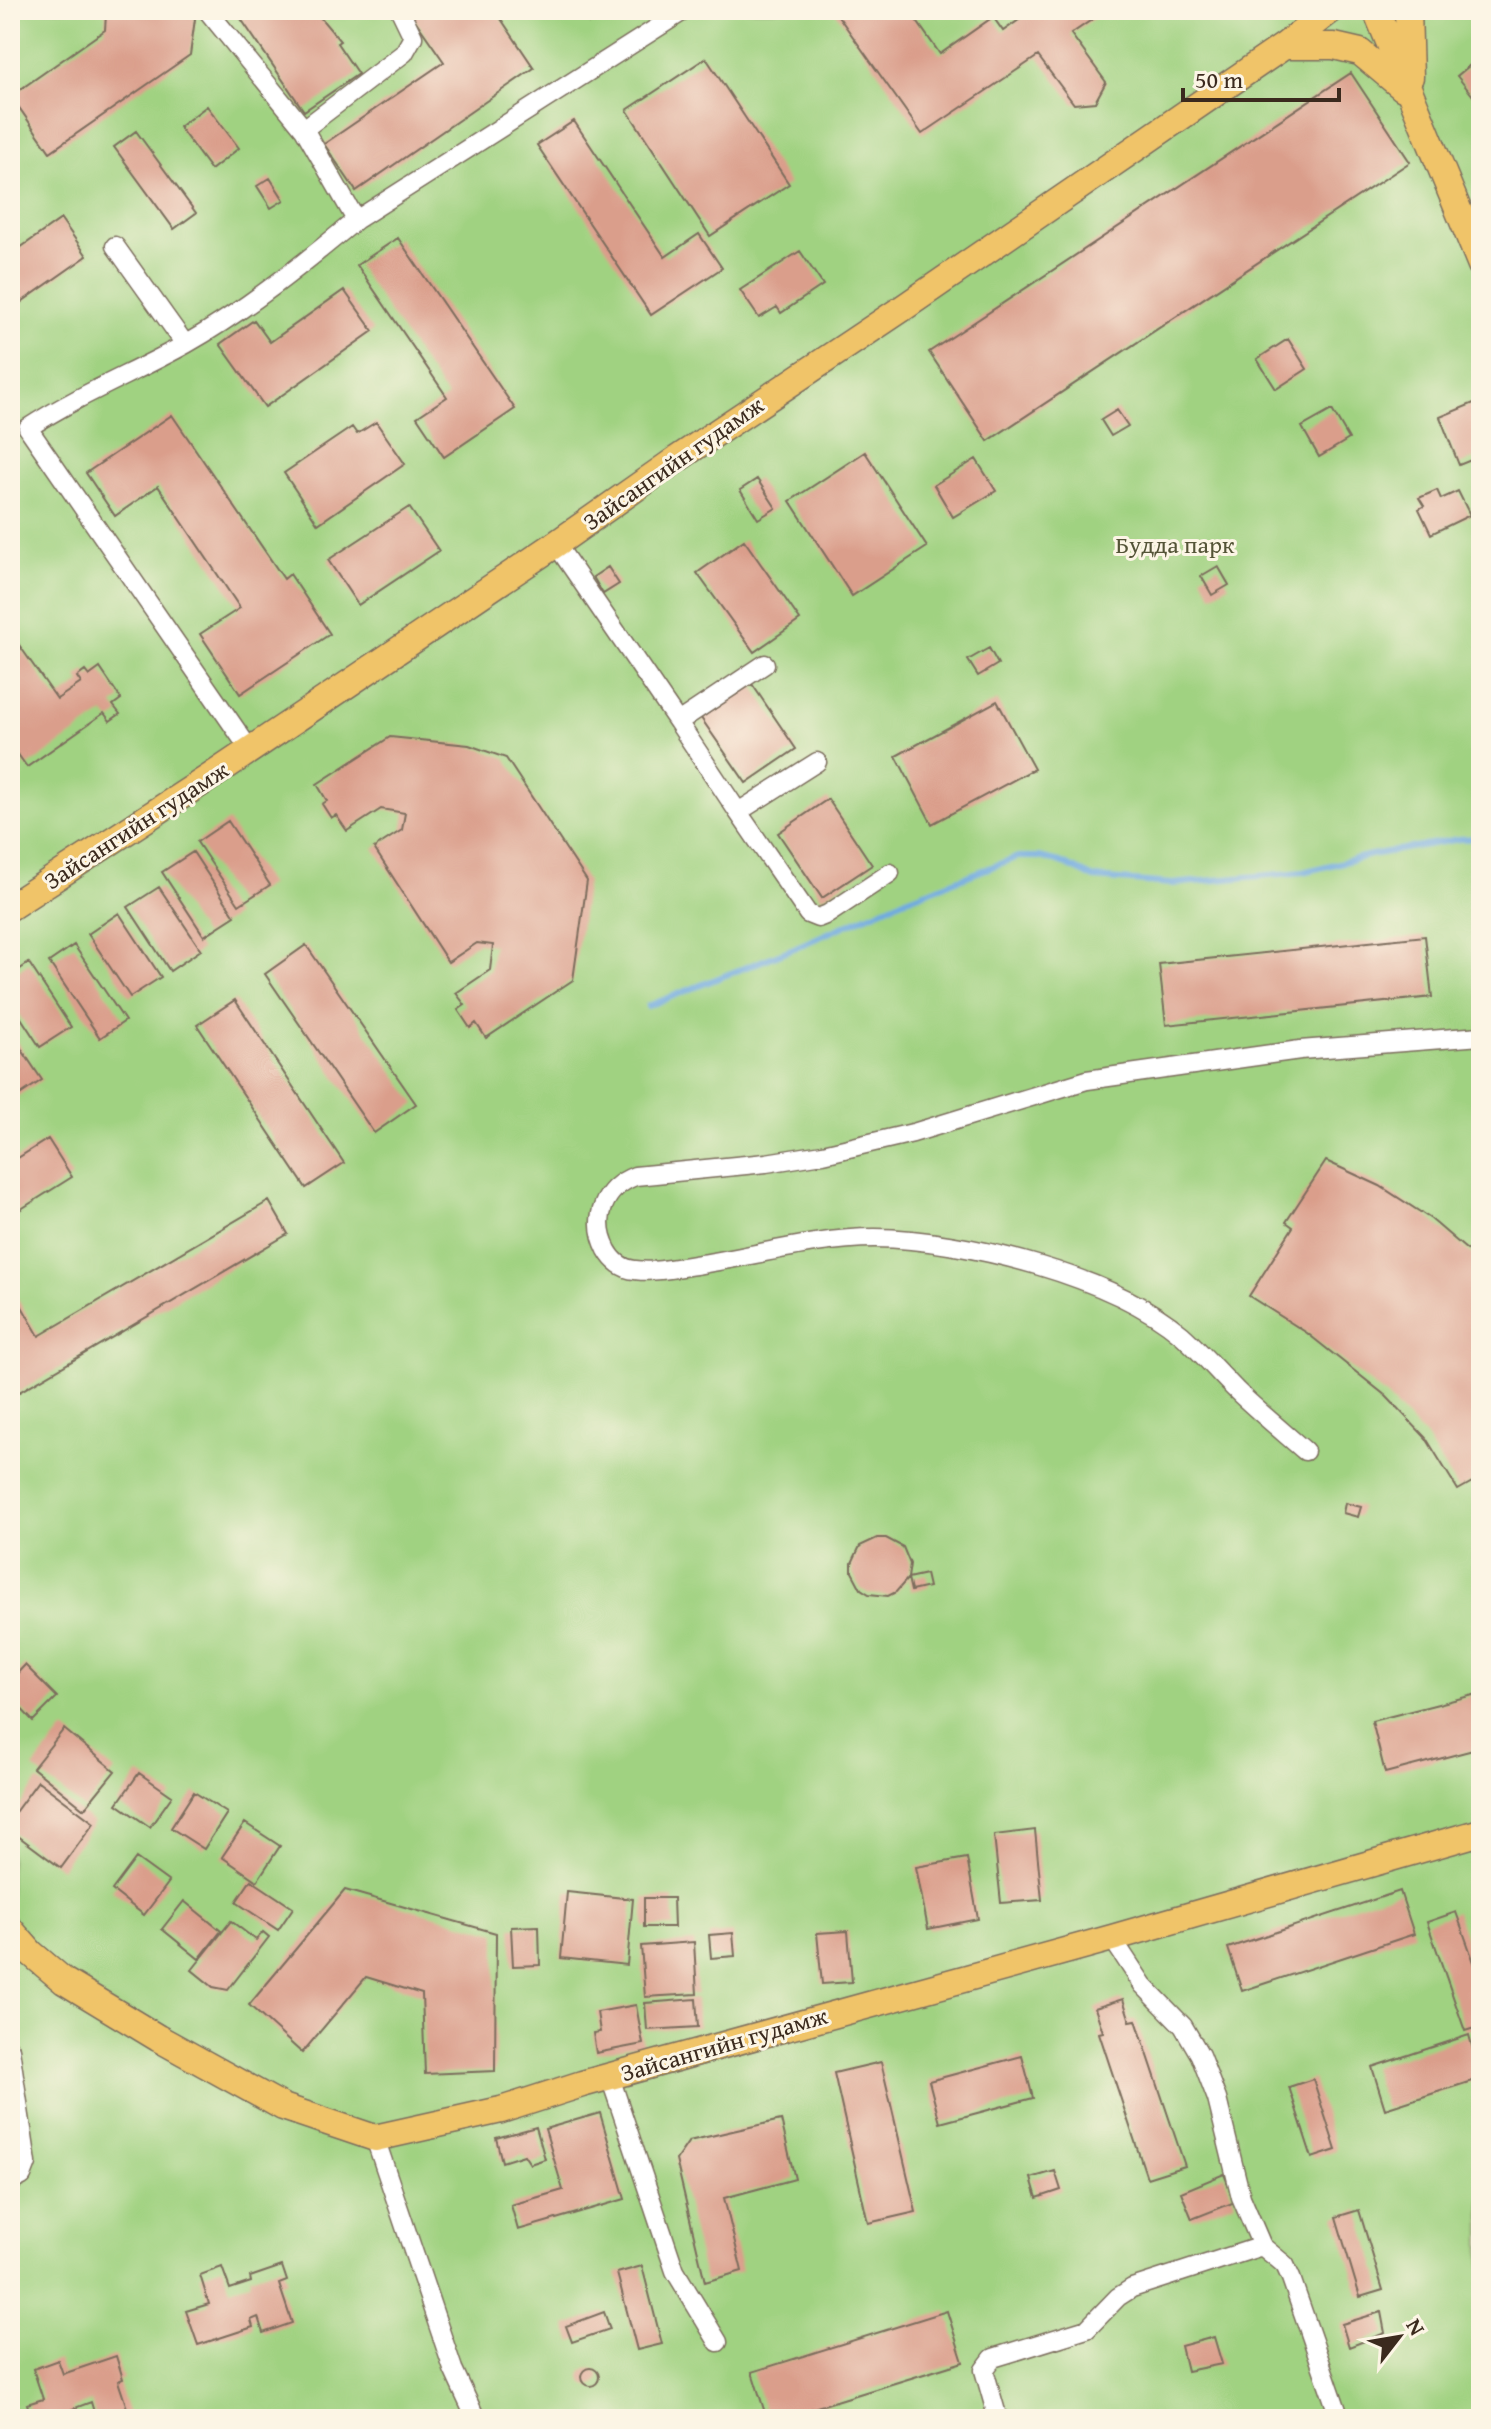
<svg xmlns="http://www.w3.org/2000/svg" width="1491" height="2429" viewBox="0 0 1491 2429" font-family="'Gentium Book Plus',serif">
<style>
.green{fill:#a0d281;stroke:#6e7e50;stroke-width:2}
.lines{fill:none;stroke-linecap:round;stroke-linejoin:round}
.stream{stroke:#70aae0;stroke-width:6}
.building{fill:#da9e8b}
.minor-casing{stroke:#7c6d5d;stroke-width:21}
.primary-casing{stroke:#7c6d5d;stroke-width:29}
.minor{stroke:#fff;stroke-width:18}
.primary{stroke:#f0c469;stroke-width:26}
.labels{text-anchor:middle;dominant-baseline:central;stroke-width:6;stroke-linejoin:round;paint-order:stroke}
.street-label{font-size:24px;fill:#3b2a1e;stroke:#fcf5e5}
.park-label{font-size:24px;fill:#545437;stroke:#fcf5e5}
</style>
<rect width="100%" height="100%" fill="#fcf5e5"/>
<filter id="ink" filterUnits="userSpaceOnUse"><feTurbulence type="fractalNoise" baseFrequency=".0125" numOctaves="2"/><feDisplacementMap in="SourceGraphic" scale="16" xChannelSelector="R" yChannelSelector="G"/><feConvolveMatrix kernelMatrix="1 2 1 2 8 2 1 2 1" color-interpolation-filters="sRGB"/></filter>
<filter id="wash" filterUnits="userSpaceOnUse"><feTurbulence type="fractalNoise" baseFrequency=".006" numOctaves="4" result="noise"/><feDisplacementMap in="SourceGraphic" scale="32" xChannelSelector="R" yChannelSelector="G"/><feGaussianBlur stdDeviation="1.8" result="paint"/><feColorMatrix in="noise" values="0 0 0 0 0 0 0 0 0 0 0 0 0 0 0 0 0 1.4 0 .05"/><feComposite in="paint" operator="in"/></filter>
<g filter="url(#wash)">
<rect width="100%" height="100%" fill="#f5ead1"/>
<!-- green -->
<path class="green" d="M10,10H1481V2419H10Z"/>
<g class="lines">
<!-- stream -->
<path class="stream" d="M648,1006L794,948L901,901L1018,857H1039L1060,862L1094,878L1172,884L1303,872L1371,855L1459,839L1481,838"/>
</g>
<g id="blocks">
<!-- building -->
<path class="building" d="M103,10H189L195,19L190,55L50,152L11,96L105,30L106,14Z
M235,10H314L340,41L337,43L358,74L304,111Z
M408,10H495L534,68L356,191L324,144L444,62Z
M580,10H608L589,23Z
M834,10H909L940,54L993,17L1003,31L1033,10H1106L1071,34L1106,82L1095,102L1074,104L1038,56L922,134Z
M1481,56V106L1457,76Z
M706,58L789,184L710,236L627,110Z
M1351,73L1410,162L988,441L929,352Z
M207,106L239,148L211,170L179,127Z
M574,121L665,257L699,234L722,268L651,315L537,145Z
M136,131L196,213L174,229L114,147Z
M270,178L284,200L271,208L257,186Z
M61,219L87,256L10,310V255Z
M398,238L515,409L444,457L417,417L447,397L357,265Z
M800,251L823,285L781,313L777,307L759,318L740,290Z
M344,290L373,331L265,407L220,344L254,320L270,342Z
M1288,339L1307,369L1276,389L1257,359Z
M1481,400V456L1459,465L1440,417Z
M1117,410L1128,426L1111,436L1101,420Z
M1332,410L1349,439L1319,457L1302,427Z
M172,415L284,579L290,574L330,634L240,694L200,634L240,608L158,486L115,516L86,473Z
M376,422L405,464L318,524L284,473L352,427L357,434Z
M865,452L927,547L852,596L790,501Z
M976,459L996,491L953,517L934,485Z
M757,479L776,508L758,519L740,490Z
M1437,490L1441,499L1458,491L1470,515L1431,534L1419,509L1424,506L1419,498Z
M409,507L439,551L358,605L328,560Z
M744,540L800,620L754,652L697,573Z
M1218,566L1229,585L1212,595L1201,576Z
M608,567L619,584L603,594L593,577Z
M10,632L57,699L81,683L77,677L85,671L89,676L100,668L121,699L113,705L120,714L110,721L104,713L27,767L10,743Z
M989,648L998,664L978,676L968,660Z
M752,684L796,749L746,783L701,718Z
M997,701L1034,769L932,824L896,756Z
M390,737L469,745L506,758L587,881L573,980L486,1038L476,1023L470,1028L458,1010L465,1005L456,993L490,970L493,945L477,943L448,962L374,848L402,830L405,813L381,809L347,831L336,815L331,818L322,804L327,801L317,784Z
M828,799L872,865L822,898L778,833Z
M228,821L270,885L239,905L197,842Z
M193,852L235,916L204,936L162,872Z
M159,887L201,950L170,971L128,907Z
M119,913L161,977L130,997L88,934Z
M1425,936L1432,997L1166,1025L1159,964Z
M74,945L125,1021L100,1038L49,962Z
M306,945L416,1104L374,1133L265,974Z
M29,963L71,1027L40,1047L10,1001V976Z
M235,1000L344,1163L306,1188L197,1025Z
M10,1032L42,1080L12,1100L10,1097Z
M48,1139L72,1177L10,1216V1163Z
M1326,1161L1380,1186L1431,1219L1481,1262V1477L1458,1490L1426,1438L1386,1396L1307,1333L1249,1296L1293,1227L1286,1222Z
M269,1201L288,1234L19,1392L10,1376V1286L39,1336Z
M1345,1503L1361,1507L1358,1517L1343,1513Z
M877,1538H886L903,1547L910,1564L908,1578L926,1574L929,1587L911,1591L908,1578L896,1592L888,1596L869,1594L861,1589L852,1572V1563L860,1546Z
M25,1665L57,1697L33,1721L10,1697V1681Z
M1481,1693V1748L1385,1773L1372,1721Z
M64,1729L115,1771L84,1809L33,1768Z
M139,1773L172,1796L150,1827L117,1804Z
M38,1781L94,1823L61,1868L10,1830V1819Z
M194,1792L227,1813L204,1849L171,1828Z
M245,1823L280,1846L257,1881L222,1857Z
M1035,1830L1042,1900L1001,1903L994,1835Z
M136,1858L169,1882L144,1915L112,1890Z
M967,1858L978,1919L928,1929L916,1867Z
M251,1880L293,1908L278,1930L236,1902Z
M345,1890L496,1933L495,2071L425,2074L422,1994L366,1977L302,2053L249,2005Z
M1400,1891L1414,1934L1242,1991L1228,1948Z
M567,1892L633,1899L627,1965L561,1958Z
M644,1898H673L674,1927H644Z
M184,1901L221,1931L199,1959L162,1929Z
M1456,1912L1481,1982V2026L1465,2031L1427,1922Z
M231,1921L256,1940L263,1932L269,1937L228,1990L213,1987L192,1970Z
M539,1926L540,1965L513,1966L511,1927Z
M848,1931L852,1982L822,1984L817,1933Z
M733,1933L735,1956L711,1958L709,1935Z
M694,1942L697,1994L645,1997L641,1946Z
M696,1999L698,2027L647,2030L645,2003Z
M1123,1999L1130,2021L1136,2020L1185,2166L1147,2178L1099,2033L1103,2032L1095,2008Z
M636,2005L643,2044L596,2053L593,2033L600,2032L597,2012Z
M1469,2035L1481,2078L1385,2109L1372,2067Z
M1022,2056L1033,2098L940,2123L929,2081Z
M881,2062L916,2212L868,2223L834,2073Z
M1313,2079L1336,2150L1312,2158L1289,2087Z
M600,2113L625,2199L518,2230L511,2205L563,2190L545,2129Z
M781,2120L795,2179L724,2198L742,2271L705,2282L676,2160L689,2141Z
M536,2127L545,2159L530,2164L524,2155L502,2162L496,2138Z
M1055,2171L1061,2190L1037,2198L1031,2178Z
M1224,2174L1235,2202L1192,2219L1181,2192Z
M1359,2210L1383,2290L1360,2297L1336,2217Z
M282,2266L287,2281L279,2284L292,2323L263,2333L258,2317L251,2320L253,2327L198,2345L186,2311L209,2304L200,2275L222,2267L230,2289L251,2282L250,2277Z
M642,2266L662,2344L637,2350L617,2273Z
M947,2311L963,2362L778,2419H767L752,2372Z
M604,2312L610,2329L572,2342L566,2326Z
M1381,2312L1385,2333L1349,2347L1342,2324Z
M1214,2337L1222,2364L1187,2371L1181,2346Z
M116,2356L123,2379L118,2381L129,2414L113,2419H96L91,2402L72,2409L74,2416L66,2419H32L27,2404L43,2399L33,2369L58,2360L63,2374Z
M581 2377a9 9 0 1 1 18 0a9 9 0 1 1-18 0Z"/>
</g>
</g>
<g filter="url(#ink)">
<use href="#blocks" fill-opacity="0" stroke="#7c6d5d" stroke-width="2"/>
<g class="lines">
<!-- minor casing -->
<g class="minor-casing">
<path id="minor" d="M207,10L304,129L356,220L685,10
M304,129L404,53L413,37L400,10
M115,246L185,344
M556,544L678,722L765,664
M678,722L738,812L817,762
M250,750L28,428C78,395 134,373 186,344C246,310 303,264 356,220
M738,812L808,914L818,918L828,914L890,873
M1305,1451C1282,1431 1259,1412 1237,1391C1219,1373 1201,1352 1182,1335C1112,1276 965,1239 875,1238C817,1238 759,1255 701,1264C680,1267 657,1273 635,1270C623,1269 613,1261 607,1250C591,1219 604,1188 635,1176L766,1163L823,1154L913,1133L1087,1080L1300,1050L1481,1036
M10,2049L27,2163L22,2176L10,2182
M610,2077L675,2271L718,2342
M375,2138L453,2369L476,2419
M1262,2246L1285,2265L1291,2278L1340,2419
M998,2419L984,2370L993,2358L1087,2329L1118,2297L1132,2288L1262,2246L1241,2197L1217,2099L1200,2055L1183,2026L1143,1985L1112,1938"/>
</g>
<!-- primary casing -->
<g class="primary-casing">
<path id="primary" d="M1376,10L1481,265
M1408,10L1410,77
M1284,46H1334L1360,52L1403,88
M10,907L210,777L556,544L677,459L903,308L1284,46L1331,10
M10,1929L31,1953L64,1981L158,2038L283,2107L375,2138L501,2110L582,2084L1112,1938L1481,1832"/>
</g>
<!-- minor -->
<use href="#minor" class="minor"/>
<!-- primary -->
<use href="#primary" class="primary"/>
</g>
</g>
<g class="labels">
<!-- street labels -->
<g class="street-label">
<text transform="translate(673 463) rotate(-35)">Зайсангийн гудамж</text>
<text transform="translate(136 825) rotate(-33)">Зайсангийн гудамж</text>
<text transform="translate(724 2044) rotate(-16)">Зайсангийн гудамж</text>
</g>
<!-- park labels -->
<g class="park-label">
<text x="1175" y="544">Будда парк</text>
</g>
</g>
<!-- margin -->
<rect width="1491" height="2429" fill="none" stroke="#fcf5e5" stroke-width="40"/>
<!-- north arrow -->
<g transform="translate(1399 2337) rotate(59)" stroke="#fcf5e5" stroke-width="6" paint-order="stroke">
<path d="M0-6L14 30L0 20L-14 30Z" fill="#3b2a1e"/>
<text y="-12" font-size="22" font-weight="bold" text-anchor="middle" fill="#3b2a1e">N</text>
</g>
<!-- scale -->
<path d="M1183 88v12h156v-12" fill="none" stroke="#3b2a1e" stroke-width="4"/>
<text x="1195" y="88" font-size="24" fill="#3b2a1e" stroke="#fcf5e5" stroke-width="6" paint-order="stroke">50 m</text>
</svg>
